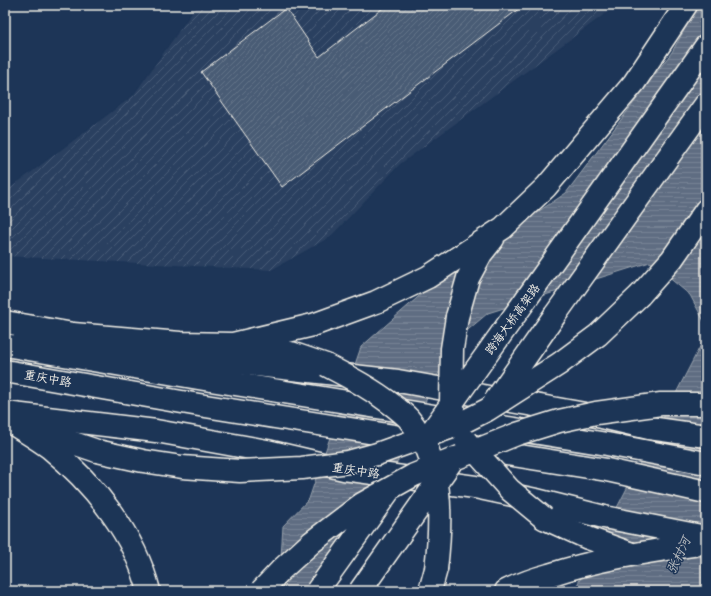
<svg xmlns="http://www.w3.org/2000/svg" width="711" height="596" viewBox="0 0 711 596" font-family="'Patrick Hand','LXGW WenKai TC',sans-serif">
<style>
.industrial{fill:url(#industrial-furrows)}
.water{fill:url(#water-rules);stroke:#9aa2ab}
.building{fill:url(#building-hatch);stroke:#f4f1e8}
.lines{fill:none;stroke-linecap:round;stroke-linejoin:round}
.primary-casing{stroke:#f4f1e8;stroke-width:25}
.trunk-casing{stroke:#f4f1e8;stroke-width:25}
.primary{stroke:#1d3557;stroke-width:22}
.trunk{stroke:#1d3557;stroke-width:22}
.trunk-bridge-casing{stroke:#f4f1e8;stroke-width:25;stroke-linecap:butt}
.trunk-bridge{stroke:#1d3557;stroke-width:22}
.labels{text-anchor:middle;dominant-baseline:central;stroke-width:3;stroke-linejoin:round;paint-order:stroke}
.street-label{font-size:12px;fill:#f4f1e8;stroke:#1d3557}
.water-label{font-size:13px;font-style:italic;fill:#c0c3c4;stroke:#1d3557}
</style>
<defs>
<pattern id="industrial-furrows" width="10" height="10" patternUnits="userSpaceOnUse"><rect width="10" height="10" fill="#2a4060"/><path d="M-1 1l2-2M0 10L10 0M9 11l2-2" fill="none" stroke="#4a5c77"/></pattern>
<pattern id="water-rules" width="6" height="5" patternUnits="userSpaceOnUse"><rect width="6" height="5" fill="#5e6d82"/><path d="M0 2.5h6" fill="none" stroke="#768294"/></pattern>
<pattern id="building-hatch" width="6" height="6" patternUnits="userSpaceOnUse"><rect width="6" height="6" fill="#485b74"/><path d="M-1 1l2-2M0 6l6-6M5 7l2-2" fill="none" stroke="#637388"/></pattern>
</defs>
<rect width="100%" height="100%" fill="#1d3557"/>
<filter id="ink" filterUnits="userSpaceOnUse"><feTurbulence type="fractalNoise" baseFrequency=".025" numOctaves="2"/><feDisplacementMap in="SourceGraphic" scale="8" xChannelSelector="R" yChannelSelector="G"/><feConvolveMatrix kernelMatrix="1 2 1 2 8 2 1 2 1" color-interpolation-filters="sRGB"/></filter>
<g filter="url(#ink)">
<!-- industrial -->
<path class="industrial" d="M200,5H617L400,164L330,237L271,270L5,256V192L133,96L194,10Z"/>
<!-- water -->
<path class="water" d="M698,5H706V325L690,295L650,262L488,313L463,334L441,368L367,527L312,591H257L281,557L283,526L309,499L361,347L441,277L566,193L672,52Z
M706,335V591H574Z"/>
<!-- building -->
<path class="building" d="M387,5H524L282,187L201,72L286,8L319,57Z"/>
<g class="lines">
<!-- primary casing -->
<g class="primary-casing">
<path id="primary" d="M24,339L398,381L602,417L649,428L706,436
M5,413L156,431L267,451L344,469L475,487L536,500L604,517L706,537"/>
</g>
<!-- trunk casing -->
<g class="trunk-casing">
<path id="trunk" d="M640,295L672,259L706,210
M527,298L706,46
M555,315L706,104
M457,317L468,278L481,254L493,239
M5,322L73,334L180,343L233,344L291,353L326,365
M233,344L313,325L376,302L428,277L503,228L546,187L634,83L686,5
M5,345L204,379L607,444L706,463
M5,371L199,405L607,470L706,492
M12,423C24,431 38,439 50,448C94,484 135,535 149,591
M35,430L97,451
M544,518L588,538L632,554
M430,591L436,569
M506,591C520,584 534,579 549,575C601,558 653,551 706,543"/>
</g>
<!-- primary -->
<use href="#primary" class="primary"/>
<!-- trunk -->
<use href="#trunk" class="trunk"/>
<!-- trunk-bridge casing -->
<g class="trunk-bridge-casing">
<path id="trunk-bridge" d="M326,365C351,378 372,389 394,406C399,410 404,414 408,418C444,460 442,518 436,569
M495,401L555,315
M453,407L451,403L452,349L457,317
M427,438L527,298
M466,441L510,490L544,518
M97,451L143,461L182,467L240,471L302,468L348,462L377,454L455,426L487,410L559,364L598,335L640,295
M261,591L281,570L312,542L362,504L414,475L517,434L559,421L596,413L661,404H706
M317,591L388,492
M360,591L454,458"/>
</g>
<!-- trunk-bridge -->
<use href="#trunk-bridge" class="trunk-bridge"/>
</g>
</g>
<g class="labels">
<!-- street labels -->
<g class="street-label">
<text transform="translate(512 319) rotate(-54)">跨海大桥高架路</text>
<text transform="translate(48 378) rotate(10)">重庆中路</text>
<text transform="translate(356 470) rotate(9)">重庆中路</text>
</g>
<!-- water labels -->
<g class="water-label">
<text transform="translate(678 555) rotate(-65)">张村河</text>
</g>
</g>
<!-- margin -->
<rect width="711" height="596" fill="none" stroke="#1d3557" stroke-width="20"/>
<rect x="10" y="10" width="691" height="576" fill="none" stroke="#f4f1e8" stroke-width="1.5" filter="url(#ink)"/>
</svg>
